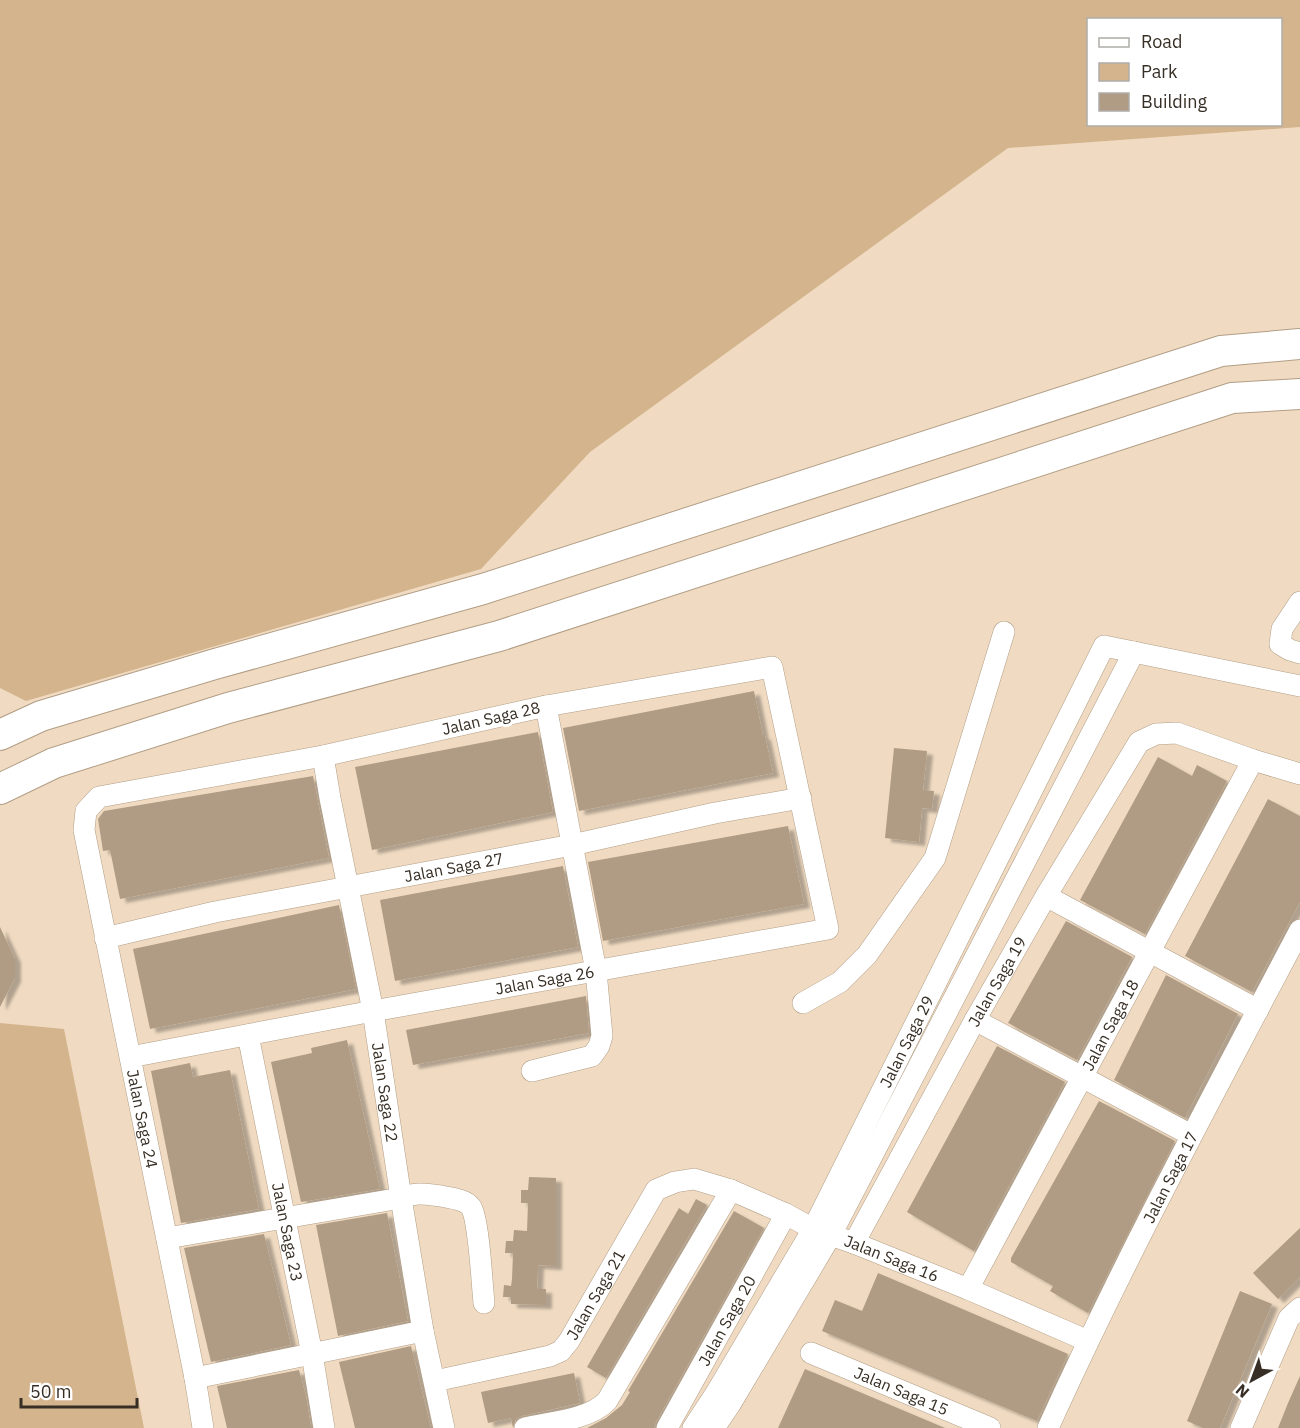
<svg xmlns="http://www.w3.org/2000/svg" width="1300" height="1428" viewBox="0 0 1300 1428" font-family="'IBM Plex Sans',sans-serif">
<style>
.green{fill:#d4b48c;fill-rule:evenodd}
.building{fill:#b09c84;filter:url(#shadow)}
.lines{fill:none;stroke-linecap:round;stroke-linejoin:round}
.minor-casing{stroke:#b29e86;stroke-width:22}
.highway-casing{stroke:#b29e86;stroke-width:32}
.minor{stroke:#fff;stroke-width:21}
.highway{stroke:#fff;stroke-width:30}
.labels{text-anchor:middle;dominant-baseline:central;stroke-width:6;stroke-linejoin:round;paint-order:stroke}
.street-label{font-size:16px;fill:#372f25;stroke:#fff}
</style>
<defs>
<filter id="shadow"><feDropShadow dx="6" dy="4" stdDeviation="1.5" flood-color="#0004"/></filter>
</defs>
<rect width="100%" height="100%" fill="#f0dbc2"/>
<!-- green -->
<path class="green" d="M0,0H1300V127L1008,148L590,452L481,569L26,701L0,688ZM1088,20H1280V124H1088Z
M0,1023L64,1029L144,1428H0Z"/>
<!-- building -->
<path class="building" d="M754,691L763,736H765L773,773L579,811L563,728Z
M538,732L553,812L372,850L355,767Z
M894,748L927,751L923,790L934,791L932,809L922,808L919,842L885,838Z
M1158,757L1192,776L1197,765L1227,781L1145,934L1080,900Z
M313,776L329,858L120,899L110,850L103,851L98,819L104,811Z
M1268,799L1300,816V902L1252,992L1185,956Z
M788,826L804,904L603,941L588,862Z
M563,866L578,947L395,981L380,900Z
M339,905L356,989L150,1029L133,949Z
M1066,921L1132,957L1077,1060L1008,1023Z
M0,927L15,959V978L0,1007Z
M1166,975L1238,1014L1185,1118L1114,1080Z
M586,996L589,1033L413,1065L406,1030Z
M347,1040L380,1189L301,1202L271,1062L312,1053L311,1048Z
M997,1046L1065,1082L974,1251L907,1212Z
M190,1063L193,1077L230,1070L259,1209L181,1223L151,1071Z
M1099,1101L1175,1141L1088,1313L1050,1291L1053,1286L1011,1262V1258Z
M529,1177L556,1178V1266L538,1265L537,1289H546V1305L511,1304V1297H503L504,1285L511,1286L512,1279L513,1253H505L506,1241H513L514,1230L527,1231L528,1203H521V1190H528Z
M696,1199L707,1205L606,1378L587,1367L679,1208L688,1214Z
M734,1211L764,1228L656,1422L654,1428H587L606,1418L622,1405L630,1392L628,1391Z
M387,1213L408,1321L338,1336L316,1225Z
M1300,1228V1277L1278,1299L1253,1273Z
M264,1234L291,1345L211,1362L184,1248Z
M878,1273L1068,1354L1037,1421L822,1331L835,1300L862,1311Z
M1240,1291L1272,1304L1220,1428H1203L1187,1421Z
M411,1346L431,1428H355L339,1362Z
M805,1369L945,1428H778Z
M299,1370L306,1396L311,1428H227L217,1386Z
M574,1373L580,1403L522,1416L516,1419L513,1428L511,1418L488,1423L481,1392Z
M1300,1376V1428H1278L1288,1403Z"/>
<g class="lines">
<!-- minor casing -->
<g class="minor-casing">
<g id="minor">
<path d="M1300,602L1282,629L1280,644L1290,650L1300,653"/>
<path id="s1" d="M323,756L330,798L373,1011L401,1198L423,1331L444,1428"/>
<path d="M1046,896L1258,1010"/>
<path id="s2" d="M105,938L215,912L572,845L715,813L801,798"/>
<path d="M803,1003L840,982L867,955L935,858L1004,632"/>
<path d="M975,1020L1191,1135"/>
<path id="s3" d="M248,1035L312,1354L324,1428"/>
<path id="s4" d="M130,1057L373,1011L828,929L772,667L546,706L323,756L99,797L86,811L84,830L195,1378L203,1428"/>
<path d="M532,1071L592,1056L599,1046L602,1036L596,971L546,706"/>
<path d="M167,1238L401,1198C417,1192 424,1194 441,1196C450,1198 465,1199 471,1207C479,1220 482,1285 484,1303"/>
<path id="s5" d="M854,1243L975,1020L1046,896L1139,742L1156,734L1177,733L1253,760L1300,774"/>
<path id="s6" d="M968,1289L1253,760"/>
<path id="s7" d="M811,1353L990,1428"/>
<path d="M195,1378L423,1331"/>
<path id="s8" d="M435,1381L550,1356L561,1351L569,1341L656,1190L675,1182L694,1179L731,1190L786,1214L813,1229L854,1243L968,1289L1088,1341"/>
<path d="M525,1428C550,1422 589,1420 607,1401L731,1190"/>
<path id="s9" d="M667,1428L786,1214"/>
<path id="s10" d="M693,1428L716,1393L813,1229L1104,646L1300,686"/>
<path d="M714,1428L731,1403L831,1235L1134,652"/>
<path id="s11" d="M1048,1428C1125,1258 1213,1095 1300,930"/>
<path d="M1241,1428L1289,1318L1300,1308"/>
</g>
</g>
<!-- highway casing -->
<g class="highway-casing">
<path id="highway" d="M0,735L41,716L215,664L483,589L1221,351L1300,344
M0,789L54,763L228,708L499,636L1232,398L1300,394"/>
</g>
<!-- minor -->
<use href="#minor" class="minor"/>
<!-- highway -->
<use href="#highway" class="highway"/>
</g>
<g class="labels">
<!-- street labels -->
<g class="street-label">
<text transform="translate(491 718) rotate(-13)">Jalan Saga 28</text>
<text stroke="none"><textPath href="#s2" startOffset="356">Jalan Saga 27</textPath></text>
<text stroke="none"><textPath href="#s4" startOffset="422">Jalan Saga 26</textPath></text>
<text stroke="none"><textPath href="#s5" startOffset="298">Jalan Saga 19</textPath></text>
<text stroke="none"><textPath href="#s6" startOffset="300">Jalan Saga 18</textPath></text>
<text stroke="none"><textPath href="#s10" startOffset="442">Jalan Saga 29</textPath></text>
<text stroke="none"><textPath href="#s1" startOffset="342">Jalan Saga 22</textPath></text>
<text stroke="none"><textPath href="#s4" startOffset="1996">Jalan Saga 24</textPath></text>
<text stroke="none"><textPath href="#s11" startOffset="279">Jalan Saga 17</textPath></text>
<text stroke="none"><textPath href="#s3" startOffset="201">Jalan Saga 23</textPath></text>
<text stroke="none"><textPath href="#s8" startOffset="570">Jalan Saga 16</textPath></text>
<text stroke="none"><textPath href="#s8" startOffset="196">Jalan Saga 21</textPath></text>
<text stroke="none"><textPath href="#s9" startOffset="123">Jalan Saga 20</textPath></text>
<text stroke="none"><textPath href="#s7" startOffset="98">Jalan Saga 15</textPath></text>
</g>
</g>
<!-- legend -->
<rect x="1087" y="18" width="195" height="108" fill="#ffffff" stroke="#afaca8" stroke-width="1.5"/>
<rect x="1099" y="38" width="30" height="9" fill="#ffffff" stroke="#afaca8" stroke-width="1.5"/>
<text x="1141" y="48" font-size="18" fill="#372f25">Road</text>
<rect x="1099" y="63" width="30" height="18" fill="#d4b48c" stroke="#afaca8" stroke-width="1.5"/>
<text x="1141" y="78" font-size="18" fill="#372f25">Park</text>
<rect x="1099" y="93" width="30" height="18" fill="#b09c84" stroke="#afaca8" stroke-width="1.5"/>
<text x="1141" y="108" font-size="18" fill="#372f25">Building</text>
<!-- north arrow -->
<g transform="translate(1252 1380) rotate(221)" stroke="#ffffff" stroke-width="4.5" paint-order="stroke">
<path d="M0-4.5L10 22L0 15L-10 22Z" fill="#372f25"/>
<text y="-9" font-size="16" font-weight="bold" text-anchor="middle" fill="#372f25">N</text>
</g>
<!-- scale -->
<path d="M21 1398v9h116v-9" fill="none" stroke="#372f25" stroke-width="3"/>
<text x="30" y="1398" font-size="18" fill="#372f25" stroke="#ffffff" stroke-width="4.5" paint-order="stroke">50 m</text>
</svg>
